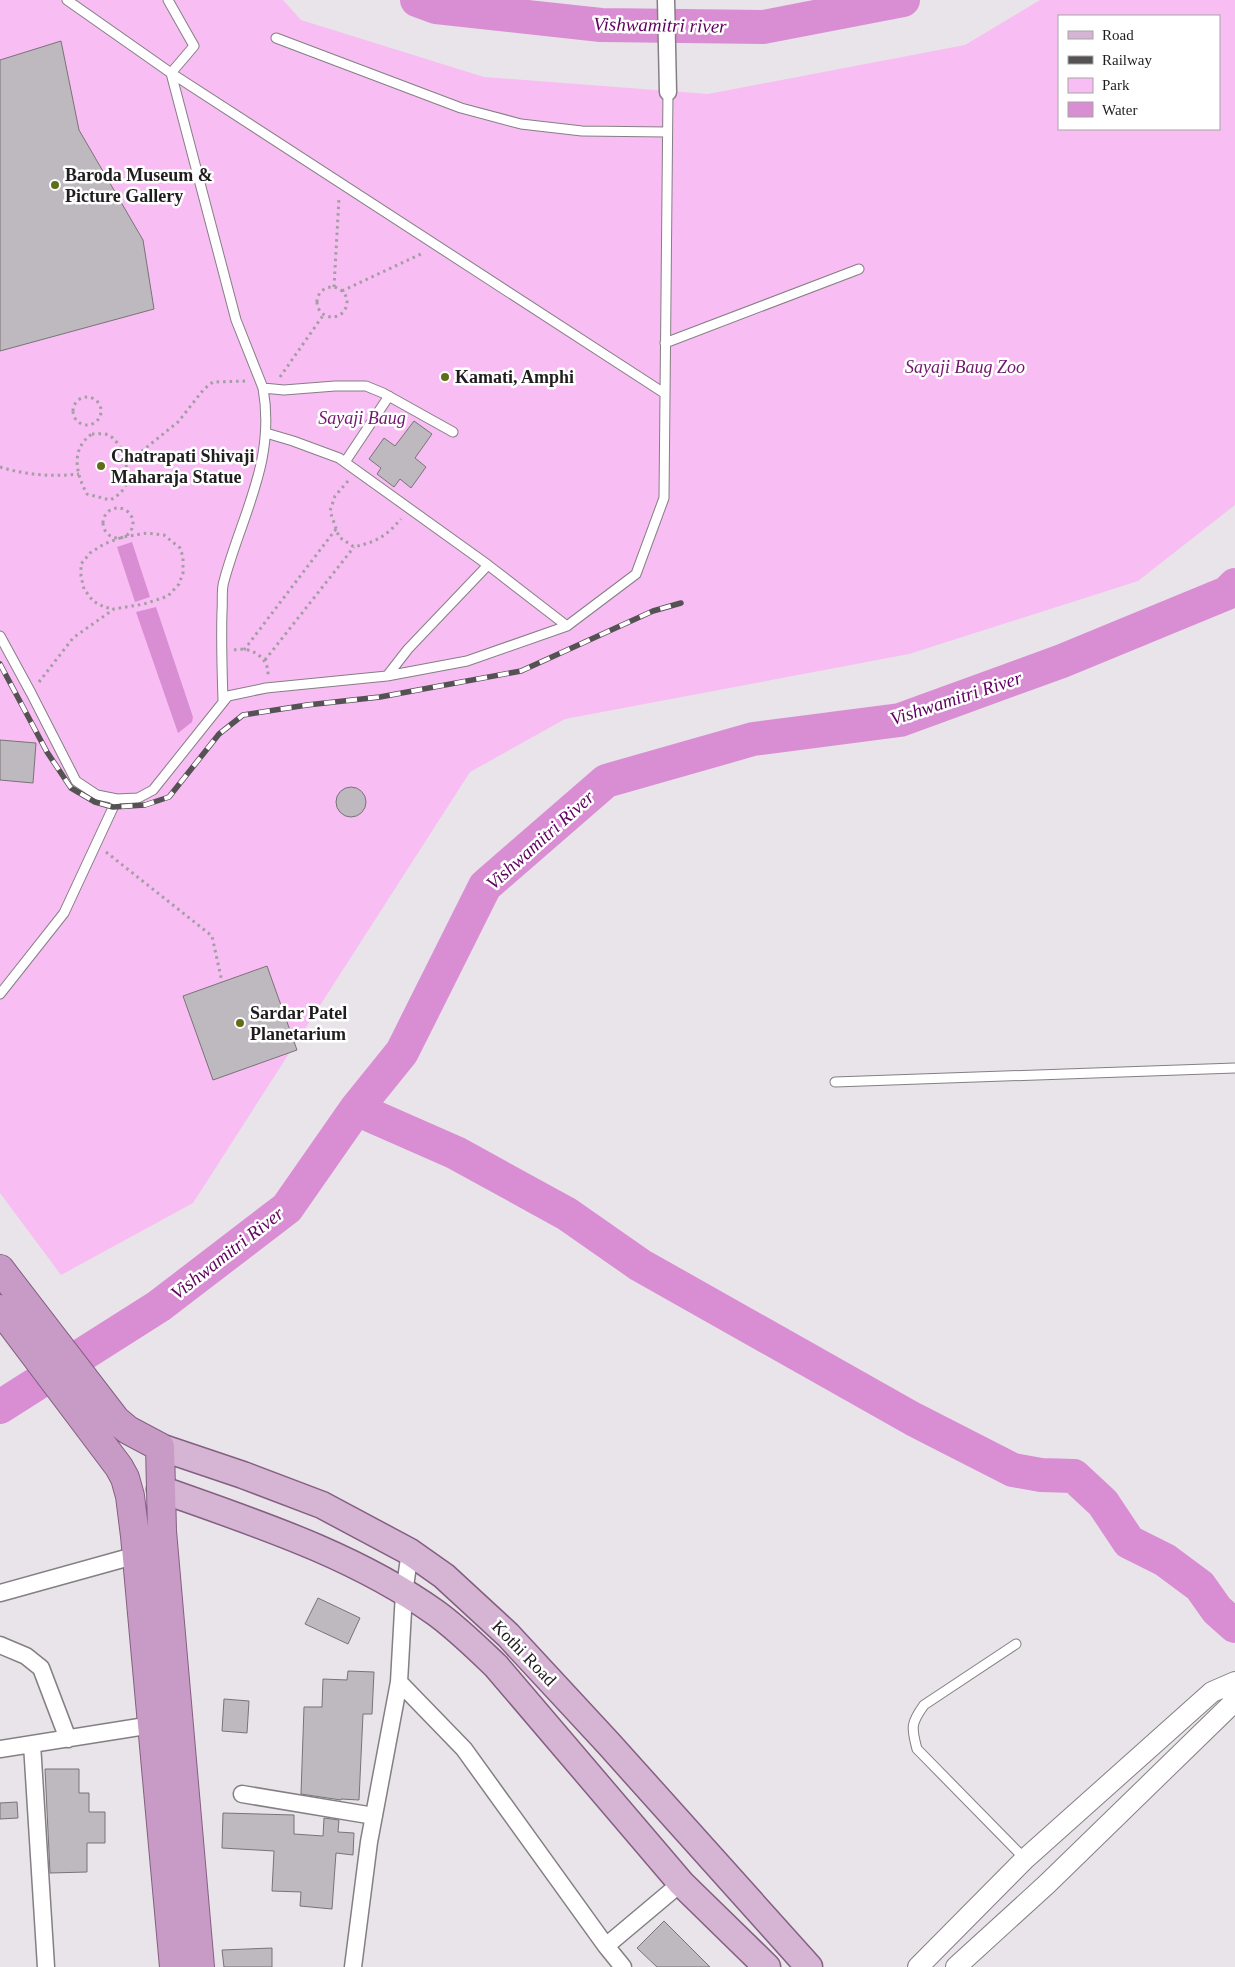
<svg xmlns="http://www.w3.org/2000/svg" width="1235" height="1967" viewBox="0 0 1235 1967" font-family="Georgia,serif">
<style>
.green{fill:#f8bdf3;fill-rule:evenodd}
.water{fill:#d98ed4}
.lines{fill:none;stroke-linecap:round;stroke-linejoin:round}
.river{stroke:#d98ed4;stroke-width:34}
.building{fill:#beb9be;stroke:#787377}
.service-casing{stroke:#847f83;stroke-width:11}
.minor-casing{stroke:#847f83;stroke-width:19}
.tertiary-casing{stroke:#847f83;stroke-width:22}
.primary-casing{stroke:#845f81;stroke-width:29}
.trunk-casing{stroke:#845f81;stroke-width:30}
.path{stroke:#a29ea2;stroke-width:3;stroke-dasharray:2.5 4;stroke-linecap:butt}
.service{stroke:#fff;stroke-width:9}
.minor{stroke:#fff;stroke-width:16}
.tertiary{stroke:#fff;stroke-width:20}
.primary{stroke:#d6b4d4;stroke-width:26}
.trunk{stroke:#c89bc6;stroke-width:28}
.rail-casing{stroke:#555254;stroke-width:5.5}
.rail{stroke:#fff;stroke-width:4;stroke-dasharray:11;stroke-linecap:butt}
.poi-dot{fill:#5f6e19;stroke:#fff;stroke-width:2}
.labels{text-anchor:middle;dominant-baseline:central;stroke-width:5;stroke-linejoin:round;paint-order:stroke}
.poi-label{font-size:18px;font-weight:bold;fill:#1f1d1e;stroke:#fff;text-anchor:start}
.park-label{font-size:18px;font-style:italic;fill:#71176e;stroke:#fff}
.street-label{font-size:18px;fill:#1f1d1e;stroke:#fff}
.water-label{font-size:19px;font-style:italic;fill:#60005f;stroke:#fff}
</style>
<rect width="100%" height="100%" fill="#e9e4e9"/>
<!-- green -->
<path class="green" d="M0,0H283L301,20L484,77L708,94L965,45L1040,0H1235V505L1138,581L909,654L565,719L470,772L193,1203L61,1275L0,1193ZM1059,16H1219V129H1059Z"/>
<!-- water -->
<path class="water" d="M132,542L150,597L135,602L117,547Z
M156,607L193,717L192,722L178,733L136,612Z"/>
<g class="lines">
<!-- river -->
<path class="river" d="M417,0L436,7L601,25L763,27L903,0
M356,1109L456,1153L567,1214L640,1265L913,1419L1013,1470L1041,1475L1074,1476L1103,1503L1129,1542L1165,1560L1200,1586L1217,1610L1235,1626
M0,1407L159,1306L287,1208L356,1109L402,1052L485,886L606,781L753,739L900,720L1062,661L1227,593L1235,585"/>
</g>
<!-- building -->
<path class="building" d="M61,41L79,130L143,240L154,309L0,351V60Z
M414,421L432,434L415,458L426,467L411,488L400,479L394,487L377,474L381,468L369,459L384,438L395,446Z
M0,740L36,743L33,783L0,780Z
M336 802a15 15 0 1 1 30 0a15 15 0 1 1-30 0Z
M267,966L297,1050L213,1080L183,996Z
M318,1598L360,1618L348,1644L305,1624Z
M348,1671L374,1672L372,1714H363L359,1800L341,1799V1800L301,1794L304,1707H322L323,1679L347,1680Z
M224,1699L249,1701L247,1733L222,1731Z
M45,1769H79V1793H89V1812H105V1843H87V1872L50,1873Z
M17,1802L18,1818L0,1819V1803Z
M223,1813L294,1815V1834L323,1836L324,1818L339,1820L338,1832L354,1833L353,1855L336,1853L332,1909L300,1906L301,1892L272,1891L274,1851L222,1848Z
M664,1921L710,1967H657L637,1948Z
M272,1948V1967H224L222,1950Z"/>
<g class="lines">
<!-- service casing -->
<g class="service-casing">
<path id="service" d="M67,0L171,73L664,393
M168,0L194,46L171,73L236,320L263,388L284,390L335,386H366L383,393L453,432
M276,38L461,108L521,124L582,131L667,132
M665,343L859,269
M266,433L293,441L339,458L488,565L567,626
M345,462L389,396
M0,636L31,693L76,781L97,795L117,799
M387,676L408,649L488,565
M223,700C222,670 221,641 222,611C223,602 221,590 224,581C242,514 276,461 263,388
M0,994L64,913L117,799L138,798L153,790L228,696L266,688L387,676L467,661L567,626L636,574L664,498L668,92
M835,1082L1235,1068
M1016,1644L924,1705C911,1723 911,1727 917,1749L1025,1859"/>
</g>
<!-- minor casing -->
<g class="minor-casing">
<path id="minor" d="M666,0L668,92
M0,1593L137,1555
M0,1645L26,1656L41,1668L68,1739
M399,1682L464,1749L606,1946
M32,1744L46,1967
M0,1749L152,1725
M242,1794L374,1816
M353,1967L369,1842L399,1682L404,1593L410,1552
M623,1967L606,1946L681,1883"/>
</g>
<!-- tertiary casing -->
<g class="tertiary-casing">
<path id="tertiary" d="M918,1967L1025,1859L1212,1692L1235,1682
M956,1967L1047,1884L1232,1704L1235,1689"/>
</g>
<!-- primary casing -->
<g class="primary-casing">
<path id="primary" d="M160,1447L243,1475L322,1505L410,1552L444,1576L508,1635L609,1744L809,1967
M160,1489C255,1523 353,1554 436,1613C458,1629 477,1648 496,1666L681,1883L767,1967"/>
</g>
<!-- trunk casing -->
<g class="trunk-casing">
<path id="trunk" d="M0,1269L116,1420L128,1430L160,1447L162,1531L200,1967
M0,1309L119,1467L125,1478L130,1496L135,1536L174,1967"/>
</g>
<!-- path -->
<path class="path" d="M334,287L339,198
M317 302a15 15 0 1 1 30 0a15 15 0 1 1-30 0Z
M342,291L423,253
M280,377L324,314
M73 411a14 14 0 1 1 28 0a14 14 0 1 1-28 0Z
M92,434C97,434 104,433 108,435C122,440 132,475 125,487C121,493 116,497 110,500L87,494C76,474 70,449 92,434Z
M125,462L142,451L178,422L204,389L213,382L248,381
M0,467C26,475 52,477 79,474
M348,481L335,496L330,511L339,537L354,547C378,541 385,537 401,519
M103 523a15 15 0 1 1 30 0a15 15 0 1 1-30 0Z
M234,650C250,646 269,657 268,675
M244,650L336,529
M265,660L354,547
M39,682L73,638L114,609L144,604L168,596L179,584L183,573V557L180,548L164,535L147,533L123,537L104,544L90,553L81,564V576L84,589L93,601L104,607L114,609
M106,852L212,936L222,982"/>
<!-- service -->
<use href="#service" class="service"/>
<!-- minor -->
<use href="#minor" class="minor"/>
<!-- tertiary -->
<use href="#tertiary" class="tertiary"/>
<!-- primary -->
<use href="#primary" class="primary"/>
<!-- trunk -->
<use href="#trunk" class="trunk"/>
<!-- rail casing -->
<g class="rail-casing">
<path id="rail" d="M0,664L47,752L71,788L95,802L113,807L145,805L169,797L219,734L243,715L307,705L380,697L521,671L653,611L681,603"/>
</g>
<!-- rail -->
<use href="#rail" class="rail"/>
</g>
<!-- markers -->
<g class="poi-dot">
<circle cx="55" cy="185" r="5"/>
<circle cx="445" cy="377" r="5"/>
<circle cx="101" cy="466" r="5"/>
<circle cx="240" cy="1023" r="5"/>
</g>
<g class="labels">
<!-- poi labels -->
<g class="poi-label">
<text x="65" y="175">Baroda Museum &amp;<tspan x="65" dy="21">Picture Gallery</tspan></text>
<text x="455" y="377">Kamati, Amphi</text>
<text x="111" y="456">Chatrapati Shivaji<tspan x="111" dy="21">Maharaja Statue</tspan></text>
<text x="250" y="1013">Sardar Patel<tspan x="250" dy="21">Planetarium</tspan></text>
</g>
<!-- park labels -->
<g class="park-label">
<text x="965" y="367">Sayaji Baug Zoo</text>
<text x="362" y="418">Sayaji Baug</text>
</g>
<!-- street labels -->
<g class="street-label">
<text transform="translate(524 1653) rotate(46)">Kothi Road</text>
</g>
<!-- water labels -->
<g class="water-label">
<text transform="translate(660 25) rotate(1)">Vishwamitri river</text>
<text transform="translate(956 698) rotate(-18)">Vishwamitri River</text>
<text transform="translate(540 840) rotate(-42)">Vishwamitri River</text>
<text transform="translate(227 1253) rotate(-38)">Vishwamitri River</text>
</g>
</g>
<!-- legend -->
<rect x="1058" y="15" width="162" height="115" fill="#ffffff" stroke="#a5a5a5"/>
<rect x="1068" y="31" width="25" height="8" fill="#d6b4d4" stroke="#a5a5a5"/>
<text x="1102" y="40" font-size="15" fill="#1f1d1e">Road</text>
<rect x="1068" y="56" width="25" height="8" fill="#555254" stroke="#a5a5a5"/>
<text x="1102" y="65" font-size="15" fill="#1f1d1e">Railway</text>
<rect x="1068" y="78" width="25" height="15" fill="#f8bdf3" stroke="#a5a5a5"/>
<text x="1102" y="90" font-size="15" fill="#1f1d1e">Park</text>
<rect x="1068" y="102" width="25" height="15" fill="#d98ed4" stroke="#a5a5a5"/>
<text x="1102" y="115" font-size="15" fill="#1f1d1e">Water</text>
</svg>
